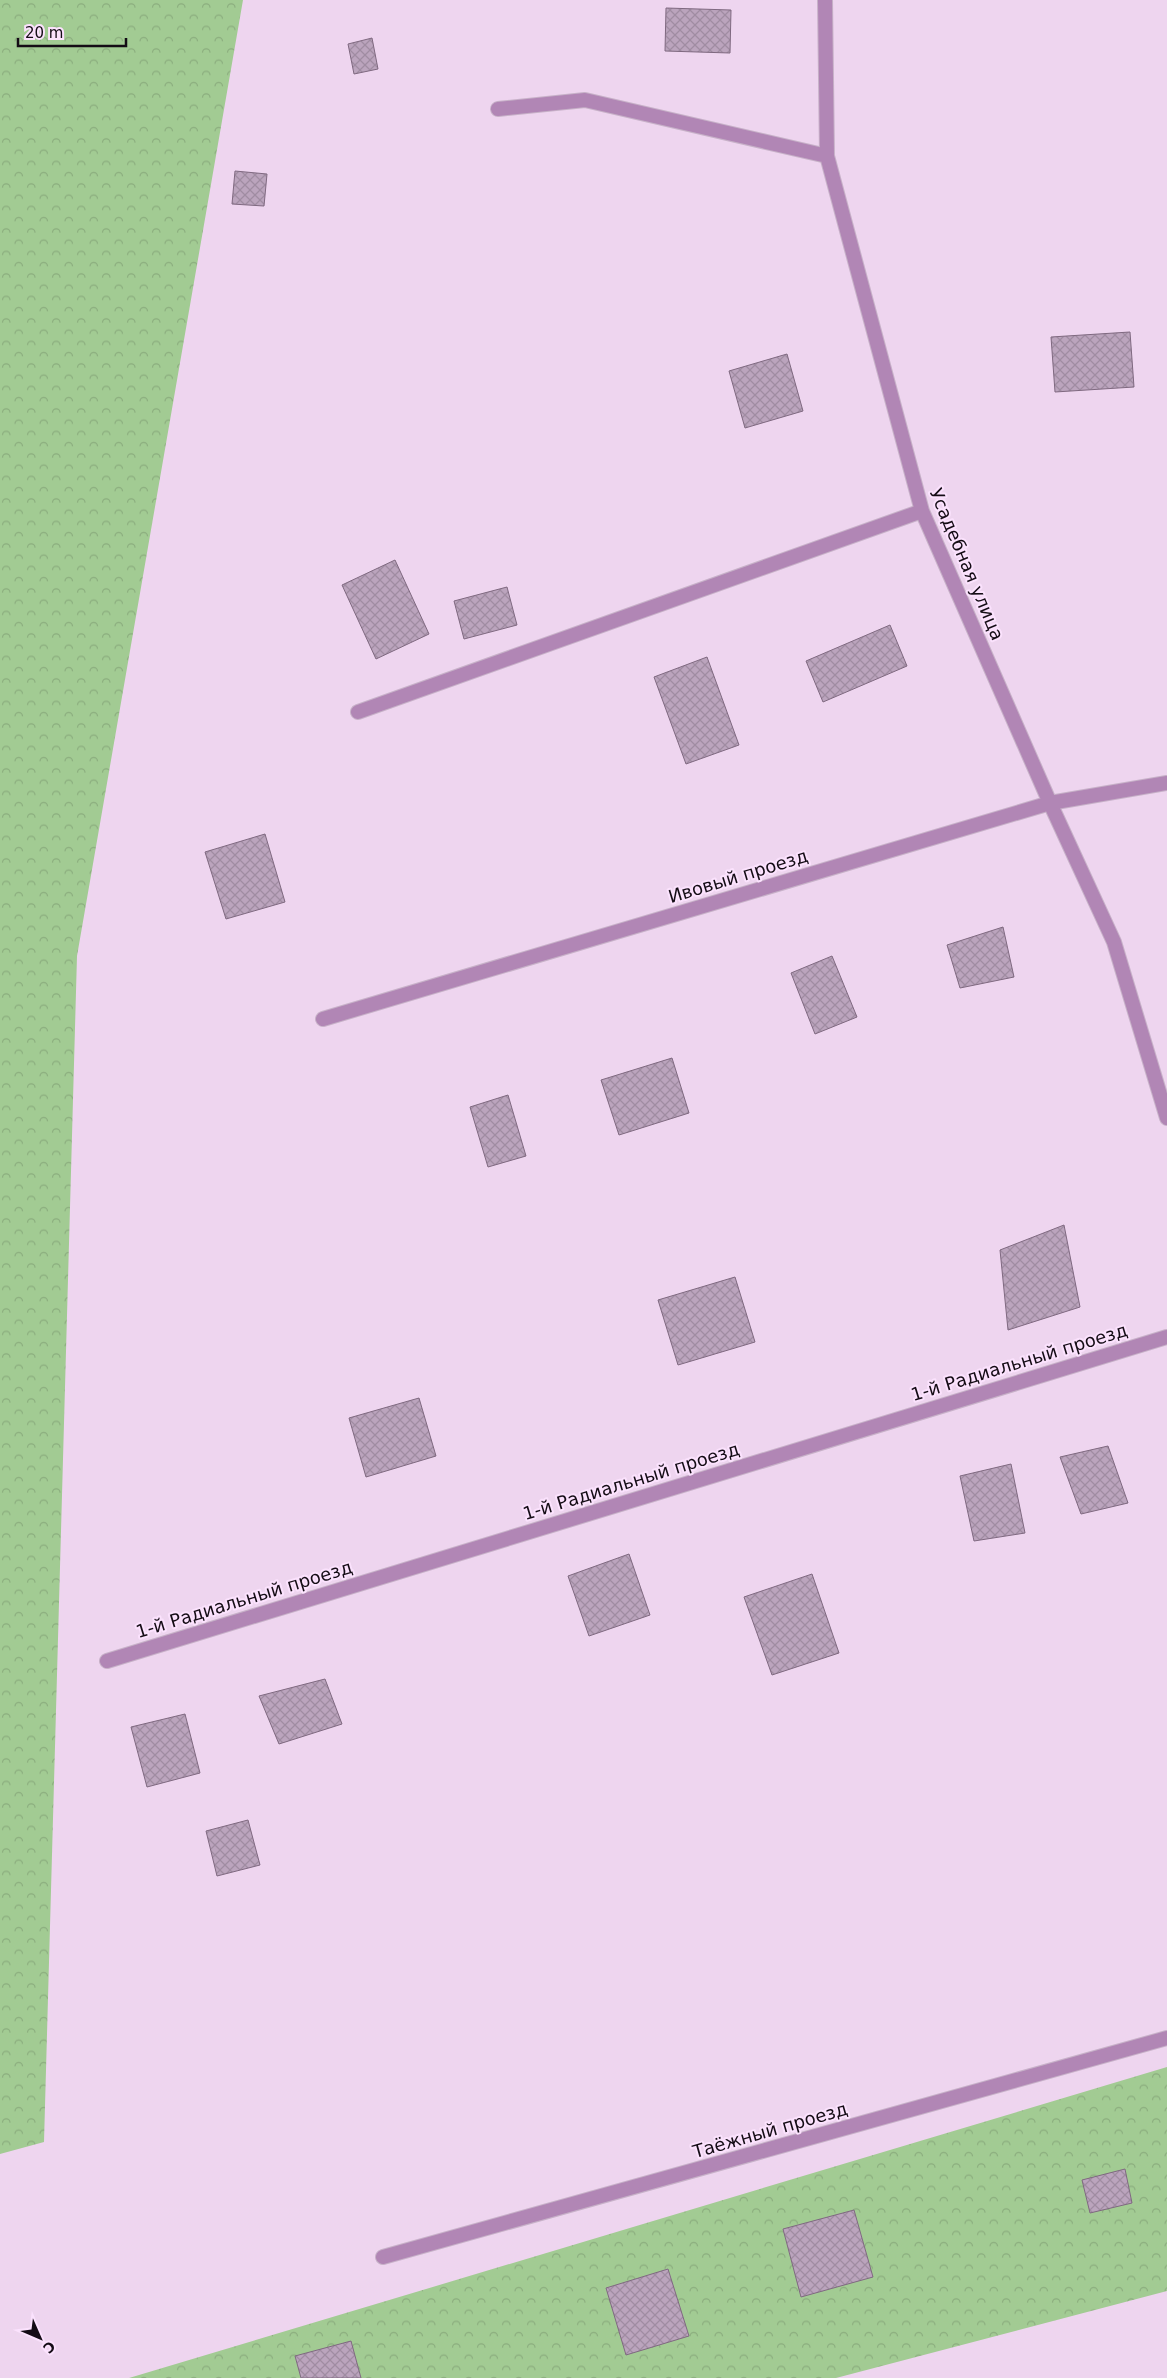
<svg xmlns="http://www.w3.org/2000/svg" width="1167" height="2378" viewBox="0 0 1167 2378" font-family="'DejaVu Sans',sans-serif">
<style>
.forest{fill:url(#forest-crowns)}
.building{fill:url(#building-cross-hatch);stroke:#7f6980}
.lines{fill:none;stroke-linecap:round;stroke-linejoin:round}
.minor-casing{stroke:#c7b1c8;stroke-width:16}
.minor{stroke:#b186b5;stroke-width:14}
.labels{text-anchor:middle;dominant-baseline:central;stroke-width:4;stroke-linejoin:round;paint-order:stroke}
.street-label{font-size:18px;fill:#140c15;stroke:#fbe2fd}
</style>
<defs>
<pattern id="forest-crowns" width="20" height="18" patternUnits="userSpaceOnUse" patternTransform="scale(1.25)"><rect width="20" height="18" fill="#a2cb93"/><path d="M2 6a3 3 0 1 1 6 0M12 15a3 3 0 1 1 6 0" fill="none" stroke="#8bad7e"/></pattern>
<pattern id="building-cross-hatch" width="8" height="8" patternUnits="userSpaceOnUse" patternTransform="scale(1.25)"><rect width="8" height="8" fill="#bba4bd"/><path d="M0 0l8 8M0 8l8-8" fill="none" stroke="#a08ca2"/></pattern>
</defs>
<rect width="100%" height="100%" fill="#eed5ef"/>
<!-- forest -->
<path class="forest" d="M0,0H243L77,956L44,2142L0,2154Z
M1167,2067V2291L836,2378H129Z"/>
<!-- building -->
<path class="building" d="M666,8L731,10L730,53L665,51Z
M372,38L378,69L354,74L348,44Z
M235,171L267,174L264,206L232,204Z
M1130,332L1134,387L1055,392L1051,337Z
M787,354L803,411L745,428L729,371Z
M395,560L429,634L376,659L342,585Z
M507,587L517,625L464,639L454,601Z
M890,625L907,666L823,702L806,661Z
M707,657L739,745L686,764L654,677Z
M265,834L285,902L226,919L205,852Z
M1003,927L1014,977L960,988L947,945Z
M832,956L857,1017L815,1034L791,973Z
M672,1058L689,1113L619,1135L601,1080Z
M508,1095L526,1156L488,1167L470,1107Z
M1064,1225L1080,1307L1008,1330L1000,1250Z
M735,1277L755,1342L678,1365L658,1300Z
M419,1398L436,1456L366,1477L349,1418Z
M1108,1446L1128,1503L1081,1514L1060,1457Z
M1011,1464L1025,1533L974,1541L960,1476Z
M629,1554L650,1615L589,1636L568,1576Z
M812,1574L839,1653L772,1675L744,1597Z
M325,1679L342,1724L279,1744L259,1696Z
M185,1714L200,1773L147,1787L131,1727Z
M248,1820L260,1865L217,1876L206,1831Z
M1125,2169L1132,2203L1090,2213L1082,2180Z
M854,2210L873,2277L801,2297L783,2229Z
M668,2269L689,2336L626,2355L606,2288Z
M351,2341L361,2378H301L295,2356Z"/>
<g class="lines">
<!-- minor casing -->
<g class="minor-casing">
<path id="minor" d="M825,0L827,156L922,511L1050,803L1114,942L1167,1118
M498,109L585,100L827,156
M358,712L922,511
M323,1019L1050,803L1167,783
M107,1661L1167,1337
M383,2257L1167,2038"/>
</g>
<!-- minor -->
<use href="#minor" class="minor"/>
</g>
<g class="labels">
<!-- street labels -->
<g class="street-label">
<text transform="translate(967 564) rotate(67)">Усадебная улица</text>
<text transform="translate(738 876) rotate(-17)">Ивовый проезд</text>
<text transform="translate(1019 1362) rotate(-17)">1-й Радиальный проезд</text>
<text transform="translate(631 1481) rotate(-17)">1-й Радиальный проезд</text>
<text transform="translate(244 1599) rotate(-17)">1-й Радиальный проезд</text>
<text transform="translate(770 2130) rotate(-16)">Таёжный проезд</text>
</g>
</g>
<!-- north arrow -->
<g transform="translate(40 2338) rotate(135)" stroke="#fbe2fd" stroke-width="4" paint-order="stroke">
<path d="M0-4L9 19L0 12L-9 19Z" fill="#140c15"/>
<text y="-8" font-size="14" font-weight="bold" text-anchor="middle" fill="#140c15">С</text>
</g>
<!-- scale -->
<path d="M18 38v8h108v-8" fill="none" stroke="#140c15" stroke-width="2.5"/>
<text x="25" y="38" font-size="15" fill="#140c15" stroke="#fbe2fd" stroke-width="4" paint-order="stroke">20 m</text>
</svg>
